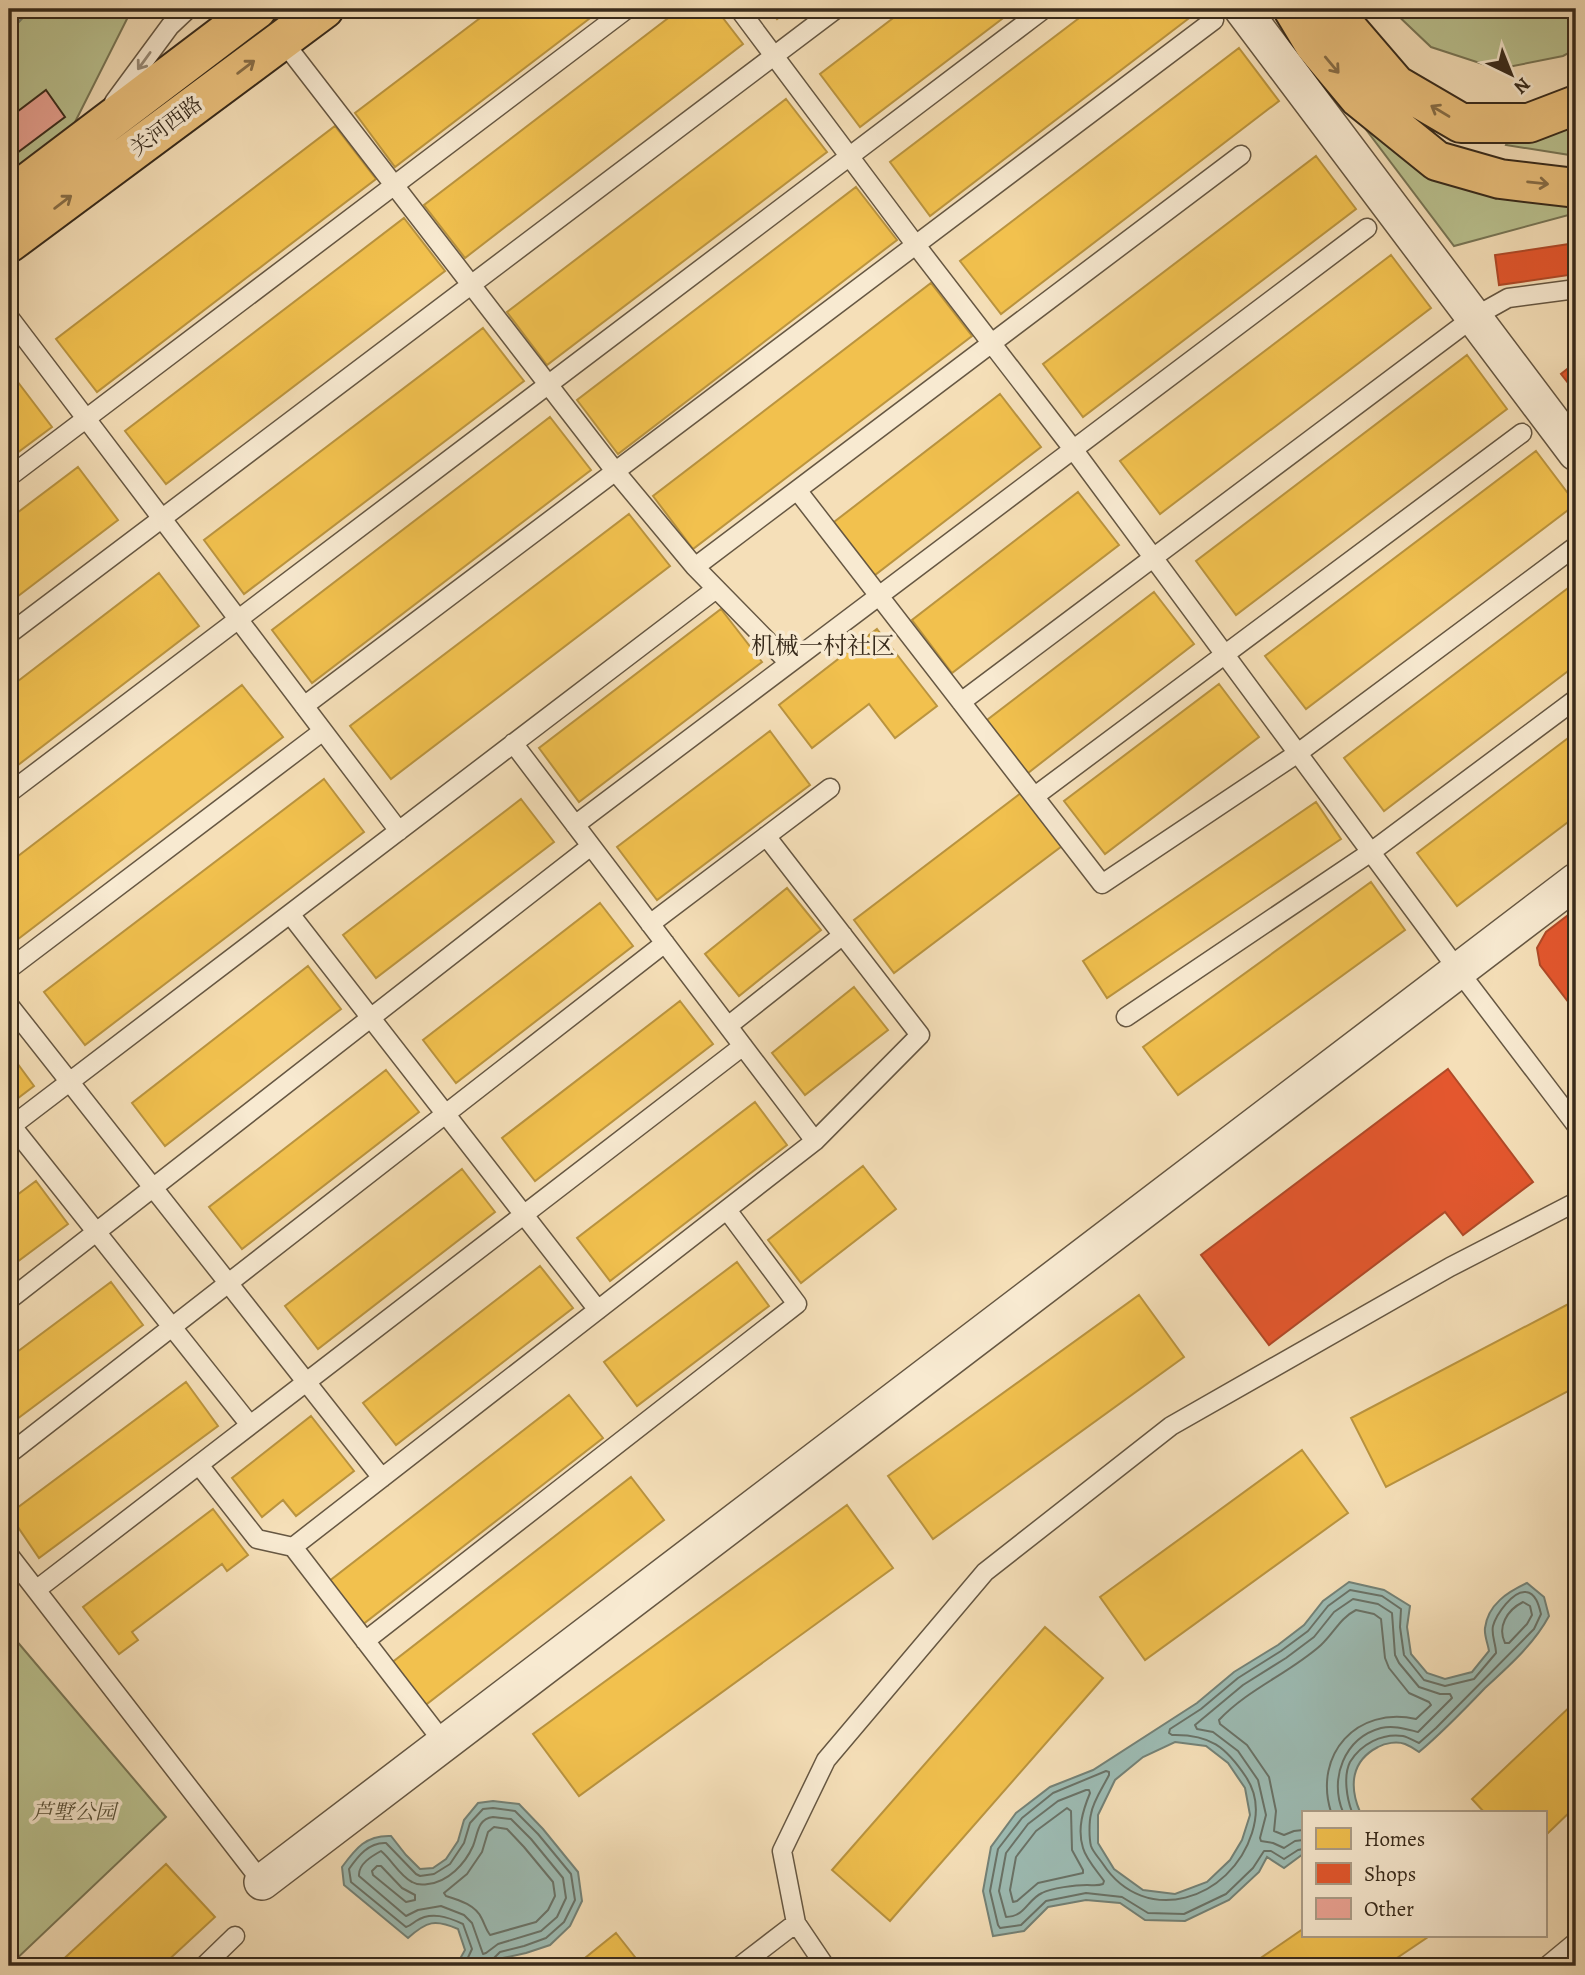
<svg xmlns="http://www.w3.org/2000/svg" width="1585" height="1975" viewBox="0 0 1585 1975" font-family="Alegreya,'Noto Serif SC',serif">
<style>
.green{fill:#bac290;stroke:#787656;stroke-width:2}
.water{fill:#9dbcb4;stroke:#748277;stroke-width:2;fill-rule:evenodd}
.homes{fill:#f2c14e;stroke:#ba943f;stroke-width:2}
.shops{fill:#e4572e;stroke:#b04a28;stroke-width:2}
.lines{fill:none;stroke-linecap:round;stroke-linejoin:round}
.shore{stroke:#6a7368;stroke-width:2}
.building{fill:#eba394;stroke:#372a1b;stroke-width:2}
.lane-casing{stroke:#665742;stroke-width:21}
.street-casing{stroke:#665742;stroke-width:38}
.primary-casing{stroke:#372a1b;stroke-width:42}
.lane{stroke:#f8ead1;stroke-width:18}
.street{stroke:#f8ead1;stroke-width:35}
.primary{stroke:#eac07c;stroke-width:38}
.oneway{stroke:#988a76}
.oneway2{stroke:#886e47}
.labels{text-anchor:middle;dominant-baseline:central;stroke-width:7;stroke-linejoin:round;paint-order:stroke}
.street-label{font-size:21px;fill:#372a1b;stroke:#f8ead1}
.park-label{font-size:21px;font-style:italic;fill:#585038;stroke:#f8ead1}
.quarter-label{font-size:24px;fill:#372a1b;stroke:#f8ead1}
</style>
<rect width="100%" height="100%" fill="#f5dfb8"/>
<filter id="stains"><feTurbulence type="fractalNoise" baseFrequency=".00286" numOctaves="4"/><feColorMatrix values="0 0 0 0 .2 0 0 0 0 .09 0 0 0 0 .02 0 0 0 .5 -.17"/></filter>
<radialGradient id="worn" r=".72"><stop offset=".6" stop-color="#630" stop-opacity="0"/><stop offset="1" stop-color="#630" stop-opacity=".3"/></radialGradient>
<!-- green -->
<path class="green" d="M31,9H132L72,128L9,174V32Z
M1275,9L1358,111L1576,199V213L1454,246Z
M1391,9H1576V49L1563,56L1498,69L1431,47Z
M1576,123V156L1506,145L1511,135Z
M9,1632L166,1817L9,1966V1631Z"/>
<!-- water -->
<path class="water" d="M9,9H31L9,32Z
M1349,1582L1384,1590L1410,1606L1407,1627L1411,1654L1427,1673L1445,1679L1472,1672L1489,1651C1488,1644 1484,1635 1485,1628C1488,1604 1508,1592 1527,1583L1544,1597L1549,1616C1534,1644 1509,1666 1485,1688C1464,1710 1443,1732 1419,1752C1415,1749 1410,1746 1405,1744C1397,1741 1385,1743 1378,1747C1351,1761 1349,1786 1360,1812H1303V1854L1284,1868L1267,1857L1259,1872L1229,1900L1185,1921L1145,1920L1120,1903L1086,1900L1048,1907L1024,1931L993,1936L983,1891L991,1847L1016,1813L1050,1787L1093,1770L1197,1703L1234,1672L1278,1645L1304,1625L1323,1601ZM1175,1742L1206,1746L1228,1763L1245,1788L1250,1815L1242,1840L1230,1860L1207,1882L1175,1894L1143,1890L1114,1869L1098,1843V1815L1115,1780L1143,1757Z
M493,1801L519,1804L543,1829L578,1872L582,1901L570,1926L550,1945L526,1953L503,1958L496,1966H456L465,1950L458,1929C435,1919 427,1921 408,1938L344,1885L342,1867C356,1848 366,1835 391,1836L406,1855L420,1869L433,1868L446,1859L458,1841L464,1820L478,1803Z"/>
<!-- homes -->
<path class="homes" d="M492,9H602L395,167L355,113Z
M680,9H716L743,44L465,258L424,205Z
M769,9H790L777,19Z
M905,9H1015L860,127L820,74Z
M1091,9H1201L930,216L890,162Z
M1239,48L1279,101L1001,314L960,261Z
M786,99L827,152L547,365L507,312Z
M335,126L376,179L97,392L56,339Z
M1316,156L1356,209L1083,417L1043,364Z
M856,187L897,240L618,454L577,400Z
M404,218L445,271L166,484L125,431Z
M1391,255L1431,308L1160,514L1120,461Z
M931,283L972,336L693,549L653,496Z
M483,328L524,381L244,594L204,540Z
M1467,355L1507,409L1236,615L1196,561Z
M11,373L52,427L9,459V375Z
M1000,394L1041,447L875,575L834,522Z
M550,417L591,470L312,683L272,630Z
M1536,451L1576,504L1306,709L1265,656Z
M78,467L118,520L9,603V519Z
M1078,492L1119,545L952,673L912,620Z
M629,514L670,566L391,779L350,726Z
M159,573L199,626L9,772V688Z
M1576,582V665L1384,811L1344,758Z
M1154,592L1194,644L1028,773L987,720Z
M721,609L762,662L579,802L539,748Z
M877,629L937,706L895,738L869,704L812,748L779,705Z
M1219,684L1259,737L1105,854L1064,801Z
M242,685L283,737L9,946V863Z
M770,731L810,785L657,900L617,847Z
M1576,732V816L1457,906L1417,853Z
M324,779L364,832L85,1045L44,992Z
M1021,793L1062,846L894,973L854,920Z
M521,799L554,842L376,978L343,935Z
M1316,802L1341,839L1107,998L1083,961Z
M1371,882L1405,930L1178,1095L1143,1047Z
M787,888L821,930L739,996L705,954Z
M600,903L633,946L456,1083L423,1040Z
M308,966L341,1009L165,1146L132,1103Z
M854,987L888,1030L805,1095L772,1053Z
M680,1001L713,1044L535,1181L502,1138Z
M9,1052L34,1086L9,1105Z
M386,1070L419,1112L242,1249L209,1207Z
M755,1102L787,1145L610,1281L577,1238Z
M863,1166L896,1209L801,1283L768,1240Z
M462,1169L495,1212L318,1349L285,1306Z
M36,1181L68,1224L9,1268V1201Z
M737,1262L769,1306L637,1406L604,1362Z
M540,1266L573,1308L396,1445L363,1403Z
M111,1282L143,1325L9,1425V1358Z
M1139,1295L1184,1357L933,1539L888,1476Z
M1576,1300V1387L1386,1487L1351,1418Z
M186,1382L218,1426L39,1558L9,1514Z
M569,1395L603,1438L362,1625L328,1582Z
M311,1416L354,1471L296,1516L283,1500L262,1517L232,1478Z
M1302,1450L1348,1513L1145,1660L1100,1597Z
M631,1477L664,1520L423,1707L390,1664Z
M847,1505L893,1568L579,1796L533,1734Z
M213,1509L248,1555L227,1571L222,1564L132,1632L138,1640L119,1654L83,1607Z
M1045,1627L1103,1678L890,1921L832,1870Z
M1576,1701V1806L1545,1836V1812H1484L1472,1799Z
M166,1864L215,1917L162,1966H56Z
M1303,1929V1935H1431L1385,1966H1249Z
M616,1933L642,1966H575Z"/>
<!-- shops -->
<path class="shops" d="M1576,243V274L1499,285L1495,255Z
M1576,362V393L1561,374Z
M1576,909V1012L1540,965L1537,948L1546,932Z
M1448,1069L1533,1182L1463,1235L1445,1212L1269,1345L1201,1255Z"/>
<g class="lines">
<!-- shore -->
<path class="shore" d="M1523,1602L1530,1606L1532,1615L1527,1624L1509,1643H1505C1497,1627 1507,1610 1523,1602Z
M1086,1790H1089L1090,1793C1083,1810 1077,1829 1083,1848C1086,1859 1097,1871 1104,1881L1103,1884C1098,1886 1093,1885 1087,1885C1076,1885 1051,1888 1042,1893C1027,1900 1025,1917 1006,1917L999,1891L1006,1853L1028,1824L1058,1801Z
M1067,1808L1071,1811L1072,1850L1083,1870V1873L1038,1883L1017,1901L1013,1902L1010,1890L1016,1857L1036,1831Z
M493,1817L511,1819L531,1839L563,1878L566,1898L557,1917L541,1931L498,1944L486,1953L483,1954L472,1923L464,1915L441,1906L418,1910L406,1916L359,1876C358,1864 372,1856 381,1851C392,1860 399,1875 412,1882C417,1885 423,1885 428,1884C448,1882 465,1864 473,1846C478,1834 477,1819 493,1817Z
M494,1827L507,1829L524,1847L553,1882L555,1896L548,1910L536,1922L490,1935C486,1930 485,1925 482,1919C476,1905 459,1900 446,1896L444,1893L467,1874L482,1852L488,1832Z
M1303,1830L1294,1831L1284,1835L1274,1831L1276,1811L1269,1777L1247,1745L1220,1724L1219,1720C1248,1689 1290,1673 1321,1645C1334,1633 1340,1618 1356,1610L1374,1614L1381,1619L1385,1658L1389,1668L1409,1693L1429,1702L1431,1705L1416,1719C1357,1706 1313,1754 1331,1812
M1303,1840L1295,1841L1284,1848L1273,1843L1261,1841L1260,1838L1266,1815L1258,1780L1238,1751L1213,1732L1197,1729L1195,1725L1243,1685L1286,1658L1314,1637L1334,1612L1353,1599L1378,1604L1392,1613L1395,1655L1399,1663L1419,1687L1440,1694H1450L1452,1698L1418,1732C1406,1729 1394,1725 1381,1728C1344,1738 1329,1779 1343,1812
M1303,1849L1298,1850L1284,1859L1271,1851H1264L1253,1868L1226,1894L1184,1914L1148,1913L1122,1897L1086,1893L1046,1901L1021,1925L1000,1928L998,1925L990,1891L998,1849L1022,1818L1053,1793L1106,1771L1109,1772V1775C1103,1787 1093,1801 1091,1814C1089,1822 1089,1838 1091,1846C1093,1852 1099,1858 1103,1864C1145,1928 1231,1900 1252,1833C1258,1814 1258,1795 1246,1777C1226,1747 1210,1734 1172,1735L1169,1733L1170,1729L1201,1709L1238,1678L1281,1651L1308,1631L1328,1606L1350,1590L1382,1596L1401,1609L1400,1627L1404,1655L1424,1680L1445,1686L1474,1679L1496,1653C1496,1644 1491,1635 1493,1626C1496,1615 1513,1590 1526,1592C1536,1593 1539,1606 1541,1614L1534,1629L1436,1728L1419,1743C1414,1741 1408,1737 1403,1736C1382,1733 1361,1744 1350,1762C1343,1776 1347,1799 1352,1812
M377,1866H381L402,1888L415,1895V1900L406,1902L373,1875L372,1871Z
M464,1966L472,1949L463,1924C448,1917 431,1911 416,1921C413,1923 410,1926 406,1927L351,1882L349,1869C358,1856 369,1842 386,1843L416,1874L420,1876L434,1874L450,1864L464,1843L470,1823L483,1809L493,1808L515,1811L538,1834L571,1874L575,1900L564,1922L546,1938L524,1946L500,1952L492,1960L491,1966"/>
</g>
<!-- building -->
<path class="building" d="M46,90L65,117L9,159V118Z"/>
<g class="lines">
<!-- lane casing -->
<g class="lane-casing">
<path id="lane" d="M739,9L915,244L1073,449L1458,970L1576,1125
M282,40L615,471L695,567L789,663
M114,102L170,26L188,9
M9,317L399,831
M9,477L627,9
M797,490L1102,884L1298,753L1576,546
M695,567L1241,155
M9,634L836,9
M961,702L1474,317L1508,298L1576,289
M304,706L1214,20
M513,743L815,1141
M9,793L1044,9
M1035,796L1522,433
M575,825L1367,228
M290,914L598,1310
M650,924L830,788
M9,969L323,731
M9,1005L382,1478
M1126,1017L1371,852L1576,699
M728,1026L843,935
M12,1126L250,1425
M9,1128L716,589
M9,1300L591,846
M9,1454L665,943
M199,1465L257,1539L293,1547L444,1743
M293,1547L815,1141L920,1035L766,836
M9,1555L262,1882
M36,1590L743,1046
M365,1641L797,1304L727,1210
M204,1966L235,1936
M740,1966L796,1923
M825,1966L796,1923L782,1851L826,1760L985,1572L1171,1426L1450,1267L1576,1202
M1547,1966L1576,1942"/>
</g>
<!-- street casing -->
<g class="street-casing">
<path id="street" d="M1242,9L1576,453
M262,1882L1576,881"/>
</g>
<!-- primary casing -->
<g class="primary-casing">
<path id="primary" d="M1293,9L1314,44L1359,98L1437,161L1500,179L1576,188
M1337,9L1347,28L1396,85L1461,123H1529L1576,105
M9,197L257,9
M9,243L324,9"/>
</g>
<!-- lane -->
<use href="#lane" class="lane"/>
<!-- street -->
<use href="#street" class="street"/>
<!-- primary -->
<use href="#primary" class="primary"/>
</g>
<!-- one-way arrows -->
<defs><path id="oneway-shaft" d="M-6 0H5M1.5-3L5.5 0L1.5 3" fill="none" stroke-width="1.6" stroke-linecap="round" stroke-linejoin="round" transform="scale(1.75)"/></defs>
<use class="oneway" href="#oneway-shaft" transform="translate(144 61) rotate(126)"/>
<g class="oneway2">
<use href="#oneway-shaft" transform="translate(1332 65) rotate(50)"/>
<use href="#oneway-shaft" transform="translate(246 67) rotate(-37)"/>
<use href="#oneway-shaft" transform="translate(1440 111) rotate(-149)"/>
<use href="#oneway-shaft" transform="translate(1538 183) rotate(6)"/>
<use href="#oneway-shaft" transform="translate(63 202) rotate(-37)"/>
</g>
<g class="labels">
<!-- street labels -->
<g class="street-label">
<text transform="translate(166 126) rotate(-37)">关河西路</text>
</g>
<!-- park labels -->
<g class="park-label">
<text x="74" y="1812">芦墅公园</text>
</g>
<!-- quarter labels -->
<g class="quarter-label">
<text x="823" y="646">机械一村社区</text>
</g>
</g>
<!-- margin -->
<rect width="1585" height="1975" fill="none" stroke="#f5dfb8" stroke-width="35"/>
<rect x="10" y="10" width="1564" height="1954" fill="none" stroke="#372a1b" stroke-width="3.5"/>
<rect x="18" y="18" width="1550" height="1940" fill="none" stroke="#372a1b" stroke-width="2"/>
<!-- legend -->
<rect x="1302" y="1811" width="245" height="126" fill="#f8ead1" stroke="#ab9d88" stroke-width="2"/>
<rect x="1316" y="1828" width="35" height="21" fill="#f2c14e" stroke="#ab9d88" stroke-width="2"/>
<text x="1364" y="1846" font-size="21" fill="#372a1b">Homes</text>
<rect x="1316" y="1863" width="35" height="21" fill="#e4572e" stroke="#ab9d88" stroke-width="2"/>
<text x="1364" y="1881" font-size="21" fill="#372a1b">Shops</text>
<rect x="1316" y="1898" width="35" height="21" fill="#eba394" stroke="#ab9d88" stroke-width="2"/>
<text x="1364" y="1916" font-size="21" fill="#372a1b">Other</text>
<!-- north arrow -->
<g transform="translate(1511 74) rotate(137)" stroke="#f8ead1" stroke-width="5" paint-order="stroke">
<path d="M0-5L12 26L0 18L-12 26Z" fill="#372a1b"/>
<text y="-10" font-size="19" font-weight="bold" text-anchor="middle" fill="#372a1b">N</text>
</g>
<rect width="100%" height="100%" filter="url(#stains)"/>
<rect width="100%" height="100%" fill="url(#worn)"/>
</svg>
